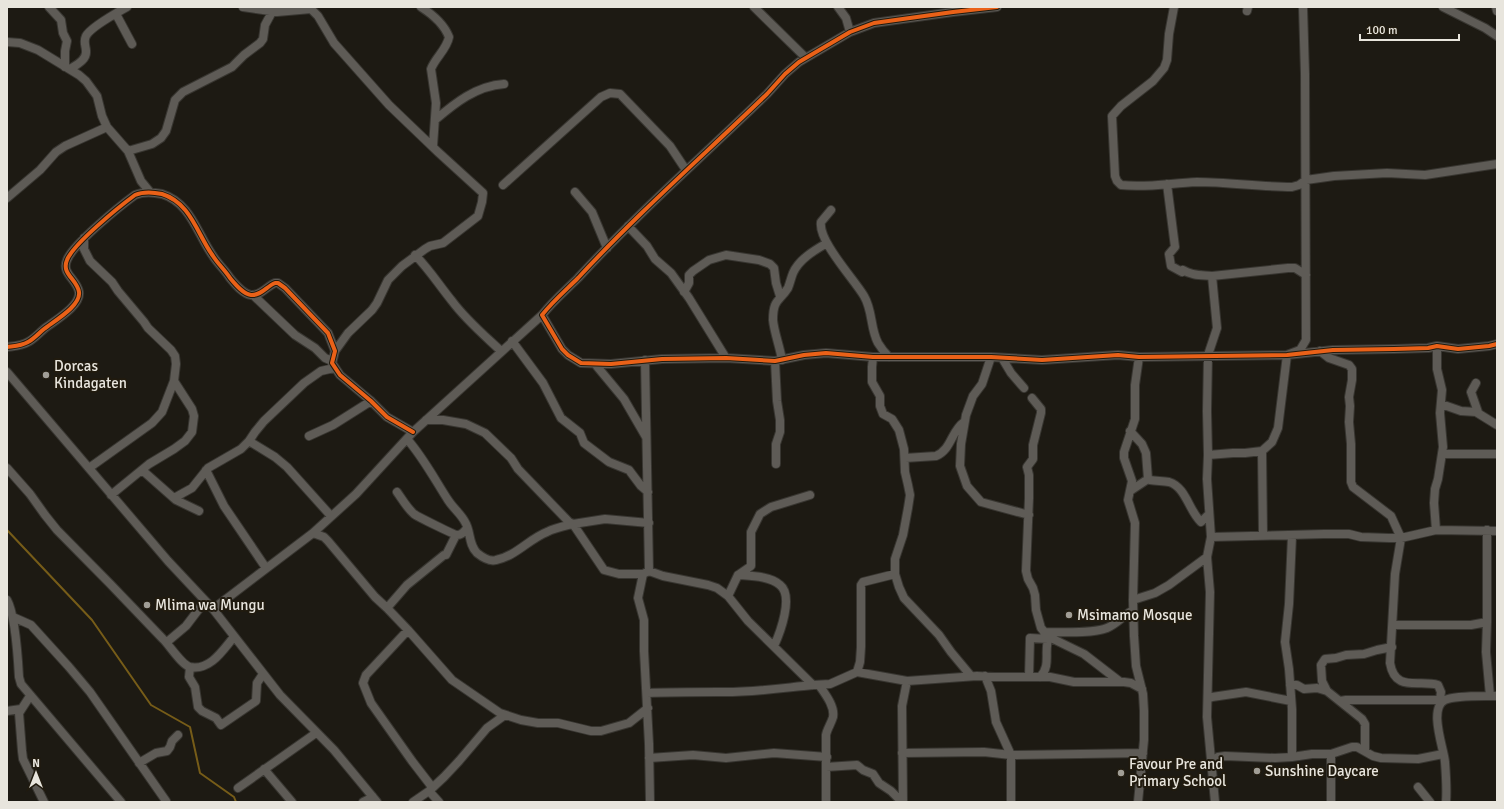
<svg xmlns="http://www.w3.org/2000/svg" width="1504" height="809" viewBox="0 0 1504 809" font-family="Signika,sans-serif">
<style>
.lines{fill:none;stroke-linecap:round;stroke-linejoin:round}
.stream{stroke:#765c18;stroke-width:2}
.minor-casing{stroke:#383631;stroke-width:10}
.minor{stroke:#5e5b56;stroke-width:8}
.cycleway-casing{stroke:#211b0f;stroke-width:6}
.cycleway{stroke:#ea6118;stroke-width:4}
.poi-dot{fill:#a19e96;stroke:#211b0f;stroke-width:1.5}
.labels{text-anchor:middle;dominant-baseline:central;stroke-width:4;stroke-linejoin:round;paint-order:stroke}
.poi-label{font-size:15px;fill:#e8e5dd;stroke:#211b0f;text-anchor:start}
</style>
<rect width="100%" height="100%" fill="#1d1a13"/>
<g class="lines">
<!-- stream -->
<path class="stream" d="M7,530L92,620L151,705L190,727L200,773L234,797L236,802"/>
<!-- minor casing -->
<g class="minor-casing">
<path id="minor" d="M49,7L61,20L63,33L67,41L65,51V67
M243,7L277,12L311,9
M309,7L318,16L334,43L389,105L438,152L483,193L482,202L478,216L443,243L430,246L425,249L402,266L388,280L377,303L372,310L348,333L335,351
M421,7C432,14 444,24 449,37C447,49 435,58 431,69L436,103L433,146
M754,7L805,57
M838,7L846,18L850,32
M997,7L953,12L874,23L850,32L799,62L785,74L767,94C704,155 638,213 578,278C566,290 553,301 542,315L562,349L568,355L581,363L611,364L662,359L726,358L775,361L804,355L826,353L873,357H991L1042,360L1118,355L1139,357L1287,355L1333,350L1394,349L1428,348L1437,346L1458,349L1489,346L1497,344
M1174,7L1169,34L1167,60L1164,68L1153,81L1121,106L1112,116L1115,176L1117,181L1121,185C1146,188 1171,183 1197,182C1229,182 1260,187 1292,187L1299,185L1306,180L1334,176L1387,173L1425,175L1497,164
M1443,7L1485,28L1497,36
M1496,7L1497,11
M1247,11L1248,7
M116,14L132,44
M7,42L20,43L38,50L79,75L86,81L97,96L102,116L107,127L128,151L141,181L150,192
M70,69C76,65 87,60 86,51C86,46 83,42 86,36C90,28 118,12 127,7
M435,120C455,103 476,86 504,84
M128,151L152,144L161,138L166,131L175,100L183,92L232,67L244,55L260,43L263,39L265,25L272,12
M1167,184L1175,247L1169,254L1171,266L1182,272L1183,270C1192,276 1202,275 1212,276L1288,268H1295L1306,275
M503,185L601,97L610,93L620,94L670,146L686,170
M575,192L592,212L607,248
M7,198L40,170L56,152L65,146L107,127
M831,210L821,222C818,241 854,279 864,296C873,311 870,328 878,343C881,348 885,353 889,357
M628,226L647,246L655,259L671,273L689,298L726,358
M84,238V249L90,261L112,282L118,291L144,322L148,328L171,350L175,356L176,364L174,381L162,412L152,423L89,468
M415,255C429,269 439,285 452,301C466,320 484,335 501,351
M1212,276L1217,328L1208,355L1207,411L1208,455L1207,479L1211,537L1207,557L1210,592L1207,717L1215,802
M684,292L689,283V275L693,271L709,260L726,255L759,260L770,264L774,268L776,283L780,296
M253,295L295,335L315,348L325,358L332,361
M512,341L543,383L561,418L580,433L584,443L609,462L629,470L641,486L648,492
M7,347C14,346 21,346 28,342C34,339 39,333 44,329C54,321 81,306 79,292C77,279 61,274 67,260C73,244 120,206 135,195C144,191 153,192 162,194C191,203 197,234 213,256C218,264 225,270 230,278C235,284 243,294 251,295C261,296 267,286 275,283H278L285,288L328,333L335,351L332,363L340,375L371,401L387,417L413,432
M1320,351L1329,358L1349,365L1352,369V380L1349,397L1350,406L1349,422L1351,444V482L1353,487L1391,516L1401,538L1395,574L1390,663C1395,693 1419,679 1438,685L1441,692L1440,699
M873,357L872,367V382L880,396V406L883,414L892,419L899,430L904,449L905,472L908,485L910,495L908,508L903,535L895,559V574L899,587L904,598L939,635L951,652L971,676
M991,357L982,384L973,396L966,415L961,444L960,466L967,486L981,502L1029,515
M1002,358L1011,373L1024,388
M645,360L649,571L643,574L638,598L644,620V651L649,744L650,802
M782,360C780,347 774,332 773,320C773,299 779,302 788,288C790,283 791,278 793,273C799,259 815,250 827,243
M775,361L777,401L780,420V432L776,444V464
M595,364L624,399L646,437
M7,372L168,561L213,609L280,695L334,750L377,802
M1476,383L1471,392L1478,412
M1032,398L1041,409V413L1033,445V459L1027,467L1029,475V498L1026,571L1028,579L1033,588L1035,595L1036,610L1041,628L1049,637L1084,654L1119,681
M1441,404L1461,411L1476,412L1497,425
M426,420H443L466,424L485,433L511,458L518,469L569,522L573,524L605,519L649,523
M1130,431L1142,444L1146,453L1148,479L1150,480C1156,481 1163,481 1169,482C1186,487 1189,511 1201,522L1209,514
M309,436L333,425L371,401
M407,439C423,457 435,480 448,500C453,508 461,514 465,522C471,531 468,544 477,553C482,557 489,562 496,560C516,556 529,539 547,532C555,528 565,526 573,524L604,570L619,574H643
M249,441L275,457L287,467L331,516
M1262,451L1263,535
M1442,454H1497
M1208,455L1233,453H1245L1262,451L1272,442L1278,428L1287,355L1300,350L1306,340L1305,74L1303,7
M905,458L936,456C952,449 951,431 964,422
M7,468L30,494L45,515L57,530C93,566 128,602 163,639C170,646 182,665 190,667C210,671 223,650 233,638
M142,470L176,500L199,511
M206,470L224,506L266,568
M1130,491L1148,479
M397,492C402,499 407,508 414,514C418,517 455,535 457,535C461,535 465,531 467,528
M111,495L149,464L174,449L185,441L192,432L194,416L192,409L174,381
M174,498L192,488L208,468L241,449L249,441L255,432L264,421L304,383L321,371L334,368
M1436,530L1434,503L1435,489L1438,479L1443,447L1440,413L1442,390L1437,369V346
M1487,530V622L1486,652L1490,696
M313,533L324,537L328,541L375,597L387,608L408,630L452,680L500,713L521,720L538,723H558L591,731H601L629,723L648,708
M1292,536L1289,604L1285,642L1289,669L1292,709V757
M1211,537L1324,534H1349L1361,537L1389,538H1401L1436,530L1497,531
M649,571L663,576L708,585L717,588L728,596L748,621L813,685
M738,575C751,576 770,576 780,585C794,596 780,633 774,646
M728,596L738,575L751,566V532L760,514L771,507L810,495
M7,600C15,614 18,659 19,677L21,684L121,802
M1133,600L1155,593L1169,585L1207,557
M387,608L407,585L444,555H446L456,535
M213,609L313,533L356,494L413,432L542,315
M13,617L31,625L69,667L90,692L166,801
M1393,625H1471L1487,622
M408,630L366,675L363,683L371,703L412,761L432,787
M1044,632C1061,632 1092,634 1107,628C1117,624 1124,615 1133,610
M167,642L186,626L205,601
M190,667L189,677L195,687L198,707L202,711L216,718L221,725L256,701L257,683L263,674
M857,672L860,662L861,647V585L863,582L895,574
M985,676L991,691L996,722L1011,755V802
M1029,677L1030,638L1048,639
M1040,677C1052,665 1043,651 1049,637
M819,685C825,694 835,706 833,717C831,724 827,729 826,735V802
M1290,685H1297L1304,689L1317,688L1327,691L1362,719L1365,724V751
M1327,691L1322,681L1321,665L1325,659L1336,658L1346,655L1364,654L1377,650L1392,647
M647,693C671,692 694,692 718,692C750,693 782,688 813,685L830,684L857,672L907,681L977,676L995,677H1050L1074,682H1124L1131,683L1142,689
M30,696L19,713L22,751L23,759L44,802
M1208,699L1212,697L1246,692L1291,701
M1340,701L1346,700H1444
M7,711L21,709
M902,753L984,752L1011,755L1143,753
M1331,754V802
M649,758L693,755L726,758L774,753L827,757
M1211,762L1218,757L1225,756L1275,758L1292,757L1312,754H1331L1352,747H1357L1373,756L1381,758L1418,759L1443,754
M139,763L156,753L167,751L170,747L172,741L178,735
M826,767L857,765L863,770L873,774L879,783L891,791L902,802
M264,769L292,802
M1418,787L1430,802
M238,788L316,733
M429,791L439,802
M363,802L373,797
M413,802L429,791L444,777L459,761L487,728L505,715
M903,802L902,706L907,681
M1138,802L1144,740V711L1143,694L1136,666L1134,636L1133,600L1135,523L1128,500L1132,481L1124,458V452L1135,419V385L1139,357
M1446,802C1447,789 1446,775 1445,762C1444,749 1428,708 1445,700C1455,695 1485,696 1497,696"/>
</g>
<!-- minor -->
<use href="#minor" class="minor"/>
<!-- cycleway casing -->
<g class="cycleway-casing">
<path id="cycleway" d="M997,7L953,12L874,23L850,32L799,62L785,74L767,94C704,155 638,213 578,278C566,290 553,301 542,315L562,349L568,355L581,363L611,364L662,359L726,358L775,361L804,355L826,353L873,357H991L1042,360L1118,355L1139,357L1287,355L1333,350L1394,349L1428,348L1437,346L1458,349L1489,346L1497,344
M7,347C14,346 21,346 28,342C34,339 39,333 44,329C54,321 81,306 79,292C77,279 61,274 67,260C73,244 120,206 135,195C144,191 153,192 162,194C191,203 197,234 213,256C218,264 225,270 230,278C235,284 243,294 251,295C261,296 267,286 275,283H278L285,288L328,333L335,351L332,363L340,375L371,401L387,417L413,432"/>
</g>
<!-- cycleway -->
<use href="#cycleway" class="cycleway"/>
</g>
<!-- markers -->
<g class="poi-dot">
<circle cx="46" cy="375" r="4"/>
<circle cx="147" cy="605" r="4"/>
<circle cx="1069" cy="615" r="4"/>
<circle cx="1257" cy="771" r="4"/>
<circle cx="1121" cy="773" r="4"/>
</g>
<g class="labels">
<!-- poi labels -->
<g class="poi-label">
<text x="54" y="366">Dorcas<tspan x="54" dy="17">Kindagaten</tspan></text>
<text x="155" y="605">Mlima wa Mungu</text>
<text x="1077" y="615">Msimamo Mosque</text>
<text x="1129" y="764">Favour Pre and<tspan x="1129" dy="17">Primary School</tspan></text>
<text x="1265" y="771">Sunshine Daycare</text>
</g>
</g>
<!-- border -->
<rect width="1504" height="809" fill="none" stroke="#e8e5dd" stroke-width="16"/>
<!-- north arrow -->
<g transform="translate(36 773)" stroke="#211b0f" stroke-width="3" paint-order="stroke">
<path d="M0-3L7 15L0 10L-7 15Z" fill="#e8e5dd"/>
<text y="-6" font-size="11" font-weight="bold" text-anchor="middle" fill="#e8e5dd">N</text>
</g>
<!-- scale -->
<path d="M1360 34v6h99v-6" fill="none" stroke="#e8e5dd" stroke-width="2"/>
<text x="1366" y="34" font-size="12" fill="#e8e5dd" stroke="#211b0f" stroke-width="3" paint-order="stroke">100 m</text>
</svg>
